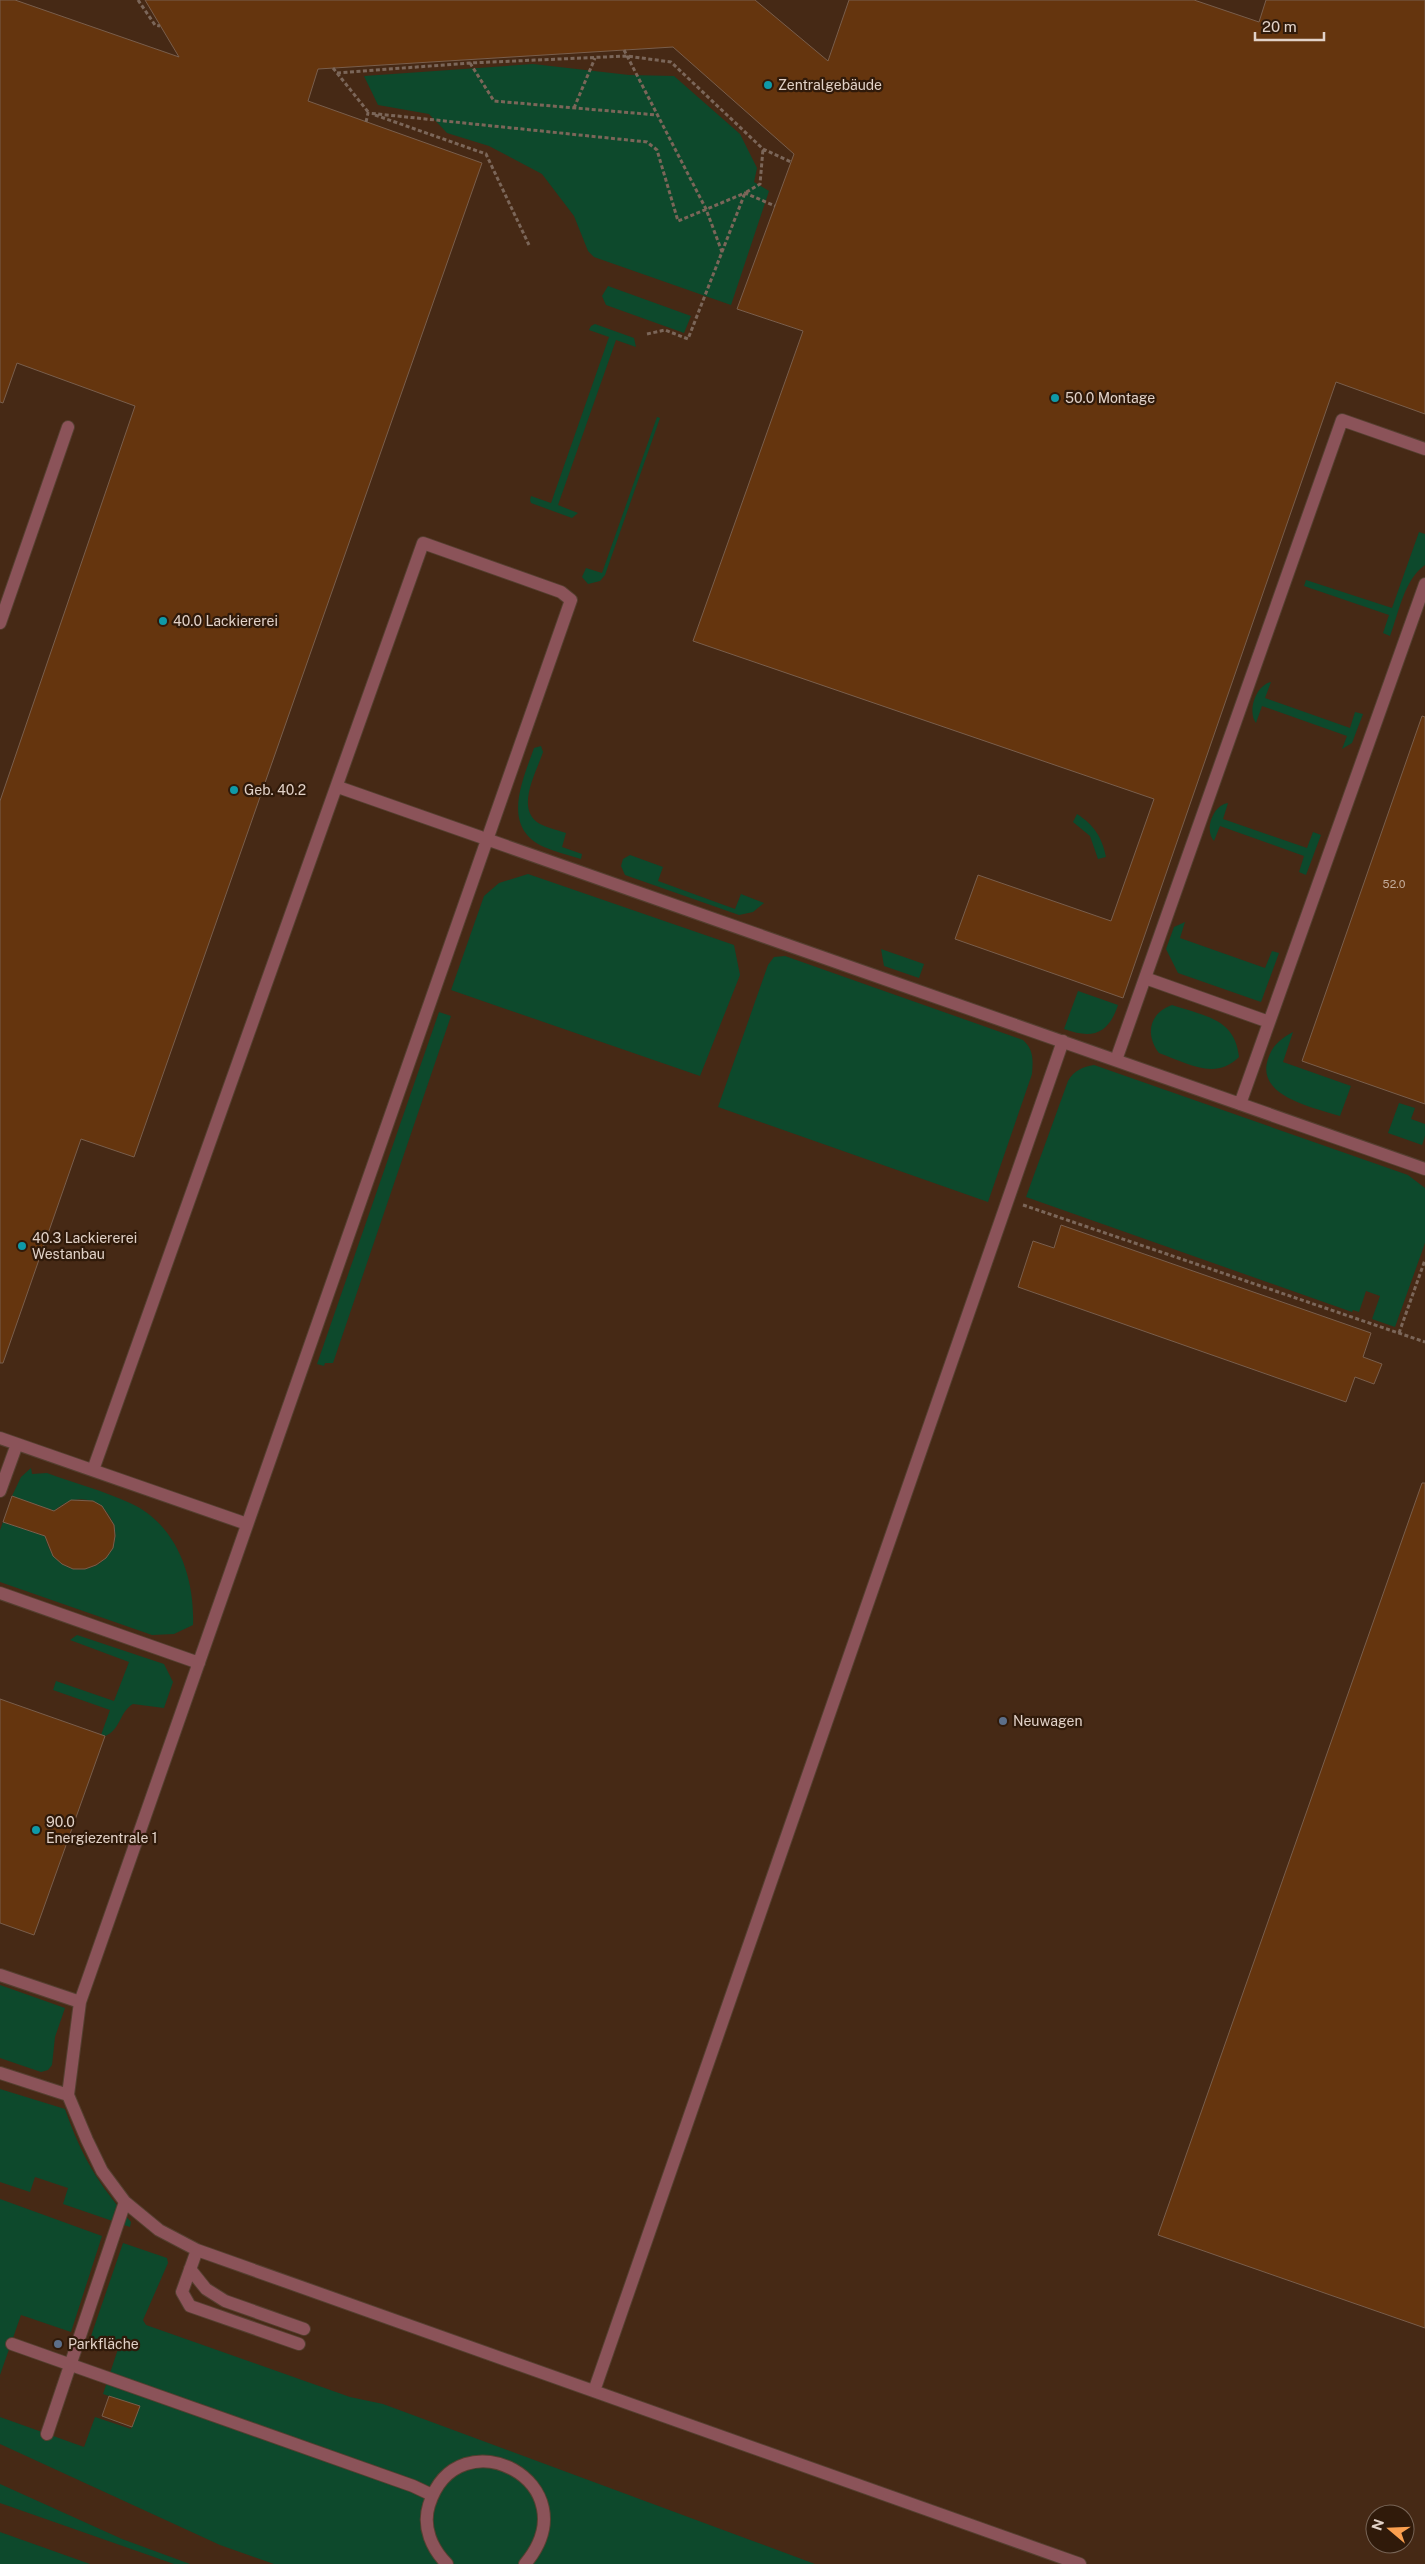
<svg xmlns="http://www.w3.org/2000/svg" width="1425" height="2564" viewBox="0 0 1425 2564" font-family="'Public Sans',sans-serif">
<style>
.built{fill:#462915;fill-rule:evenodd}
.green{fill:#0d492c}
.building{fill:#65350e;stroke:#795e4c}
.lines{fill:none;stroke-linecap:round;stroke-linejoin:round}
.service-casing{stroke:#553f30;stroke-width:14}
.path{stroke:#7b6659;stroke-width:3;stroke-dasharray:4 2.5;stroke-linecap:butt}
.service{stroke:#8b5359;stroke-width:12}
.culture-dot{fill:#0f9aa8;stroke:#301a0a;stroke-width:2}
.service-dot{fill:#5c6f8a;stroke:#301a0a;stroke-width:2}
.labels{text-anchor:middle;dominant-baseline:central;stroke-width:4.5;stroke-linejoin:round;paint-order:stroke}
.number-label{font-size:11px;fill:#c3ab9a}
.poi-label{font-size:14px;fill:#e2d2c8;stroke:#301a0a;text-anchor:start}
</style>
<rect width="100%" height="100%" fill="#3a2313"/>
<!-- built -->
<path class="built" d="M0,0H1425V2564H0ZM1375,2514H1405V2544H1375Z"/>
<!-- green -->
<path class="green" d="M533,64L629,75L674,76L740,134L757,168L754,182L769,191L731,305L594,257L588,251L574,216L542,174L489,146L447,133L429,114L378,105L364,76Z
M608,286L691,316L684,333L606,305L602,296Z
M595,324L634,338L636,347L616,340L558,505L578,513L572,518L531,503L530,500L531,496L551,503L609,337L589,330L591,326Z
M657,417L660,418L605,575L600,581L588,584L582,577L586,568L602,573Z
M1419,532L1425,534V565C1404,580 1399,612 1390,636L1383,633L1389,615L1304,586L1306,580L1392,608Z
M1271,682L1265,698L1350,728L1355,712L1363,714L1352,743L1342,749L1347,736L1262,706L1256,723C1247,711 1256,685 1271,682Z
M541,746L543,752C537,771 514,810 540,824C548,828 558,830 566,833L562,847L582,854L581,859C569,855 556,852 544,847C500,827 523,780 534,748Z
M1228,803L1223,819L1307,848L1313,832L1321,835L1306,875L1299,872L1304,856L1220,826L1214,841C1204,830 1213,805 1228,803Z
M1077,814C1094,825 1102,837 1106,857L1098,859L1090,836L1073,822Z
M630,855L663,867L658,881L735,909L741,894L764,903L753,912L739,915L625,875L621,866L623,859Z
M528,874L734,945L740,975L700,1076L451,990L484,896L499,883Z
M1185,922L1180,938L1265,968L1272,951L1279,953L1261,1002L1178,973L1166,949L1174,927Z
M881,949L924,964L919,978L884,966Z
M785,956L1023,1040C1034,1050 1033,1060 1032,1074L988,1202L718,1107L768,965L774,957Z
M1078,991L1118,1005C1108,1035 1092,1039 1064,1029Z
M1172,1005C1204,1016 1235,1018 1239,1057C1215,1081 1187,1063 1159,1053C1145,1035 1149,1013 1172,1005Z
M439,1012L451,1016L333,1363H325L324,1366L317,1364Z
M1293,1032L1283,1062L1351,1086L1340,1116C1316,1108 1255,1097 1268,1059C1272,1046 1280,1039 1293,1032Z
M1094,1065L1408,1175L1425,1188V1243L1395,1327L1372,1319L1380,1296L1366,1291L1359,1312L1353,1310L1352,1312L1026,1197L1068,1081C1074,1070 1083,1067 1094,1065Z
M1399,1103L1415,1108L1411,1119L1425,1124V1136L1422,1145L1388,1133Z
M31,1468L32,1474L47,1473C74,1483 104,1491 130,1503C177,1524 195,1578 193,1625L174,1634L152,1635L0,1582V1530L3,1522L45,1536C48,1551 56,1562 70,1568C79,1571 92,1569 100,1563C140,1533 93,1474 54,1511L12,1496L21,1477Z
M77,1635L164,1664L173,1682L164,1708L133,1704C119,1712 121,1730 105,1736L101,1735L110,1710L53,1690L56,1681L114,1701L129,1662L70,1640Z
M0,1985L65,2008L55,2037L52,2065L48,2070L41,2072L0,2058Z
M0,2089L65,2109C82,2158 98,2183 131,2222L130,2227L63,2204L68,2188L35,2177L30,2192L0,2182Z
M0,2199L102,2236L71,2332L21,2315L0,2375Z
M123,2243L167,2258L168,2263L143,2320L146,2325L350,2397L383,2404L815,2564H274L220,2545L0,2444V2417L84,2447L95,2417L131,2429L139,2406L103,2394L118,2349L90,2339Z
M0,2484L122,2539L190,2564H174L0,2503Z
M0,2532L90,2564H0Z"/>
<!-- building -->
<path class="building" d="M0,0H15L179,57L145,0H755L828,61L849,0H1194L1259,22L1266,0H1425V414L1336,382L1123,998L955,939L978,875L1111,921L1154,799L693,641L803,331L737,309L794,154L673,47L318,69L308,101L482,163L134,1157L81,1139L3,1363H0V801L135,406L17,363L3,403L0,402Z
M1422,716L1425,717V1104L1302,1061Z
M1061,1225L1371,1333L1363,1357L1382,1364L1374,1384L1355,1377L1346,1402L1018,1287L1033,1241L1054,1248Z
M1422,1483H1425V2328L1158,2235Z
M12,1496L54,1511L71,1500L93,1501L102,1506L114,1525L115,1536L113,1548L106,1558L96,1565L85,1569H73L62,1564L53,1556L45,1536L3,1522Z
M0,1699L105,1736L34,1935L0,1923Z
M109,2396L140,2406L132,2427L102,2416Z"/>
<g class="lines">
<!-- service casing -->
<g class="service-casing">
<path id="service" d="M0,623L68,427
M338,787L1425,1169
M1145,978L1269,1022
M1116,1060L1342,420L1425,449
M1240,1104L1425,584
M0,1438L247,1524
M93,1470L423,543L561,592L571,600L80,2002L68,2095L87,2140L102,2171L125,2202L159,2230L197,2250L1080,2564
M0,1491L17,1444
M0,1593L199,1663
M0,1975L80,2002
M0,2073L68,2095
M197,2250L182,2292L190,2306L299,2344
M190,2269L206,2289L225,2301L304,2329
M12,2344L413,2486L432,2495
M594,2391L1063,1041
M47,2434L125,2202
M447,2564C432,2549 422,2527 429,2505C458,2413 593,2483 525,2564"/>
</g>
<!-- path -->
<path class="path" d="M138,0L155,25L160,26
M624,50L706,209L722,252
M470,63L494,101L657,115
M333,68L369,113
M337,73L470,63L627,56L671,62L763,149L791,162
M574,108L595,58
M375,115L486,154L529,245
M366,122L368,113L647,142L657,150L678,221L745,193L775,206
M647,334L665,330L688,339L745,193L760,184L763,149
M1023,1205L1425,1342
M1399,1333L1425,1260"/>
<!-- service -->
<use href="#service" class="service"/>
</g>
<!-- markers -->
<g class="culture-dot">
<circle cx="768" cy="85" r="5"/>
<circle cx="1055" cy="398" r="5"/>
<circle cx="163" cy="621" r="5"/>
<circle cx="234" cy="790" r="5"/>
<circle cx="22" cy="1246" r="5"/>
<circle cx="36" cy="1830" r="5"/>
</g>
<g class="service-dot">
<circle cx="1003" cy="1721" r="5"/>
<circle cx="58" cy="2344" r="5"/>
</g>
<g class="labels">
<!-- number labels -->
<g class="number-label">
<text x="1394" y="884">52.0</text>
</g>
<!-- poi labels -->
<g class="poi-label">
<text x="778" y="85">Zentralgebäude</text>
<text x="1065" y="398">50.0 Montage</text>
<text x="173" y="621">40.0 Lackiererei</text>
<text x="244" y="790">Geb. 40.2</text>
<text x="32" y="1238">40.3 Lackiererei<tspan x="32" dy="16">Westanbau</tspan></text>
<text x="1013" y="1721">Neuwagen</text>
<text x="46" y="1822">90.0<tspan x="46" dy="16">Energiezentrale 1</tspan></text>
<text x="68" y="2344">Parkfläche</text>
</g>
</g>
<!-- north arrow -->
<g transform="translate(1390 2529) rotate(289)"><circle r="24" fill="#301a0a" stroke="#776456"/>
<path d="M0-4L9 19L0 12L-9 19Z" fill="#fa9f4f"/>
<text y="-8" font-size="14" font-weight="bold" text-anchor="middle" fill="#e2d2c8">N</text>
</g>
<!-- scale -->
<path d="M1255 32v8h69v-8" fill="none" stroke="#e2d2c8" stroke-width="2.5"/>
<text x="1262" y="32" font-size="15" fill="#e2d2c8" stroke="#301a0a" stroke-width="4" paint-order="stroke">20 m</text>
</svg>
